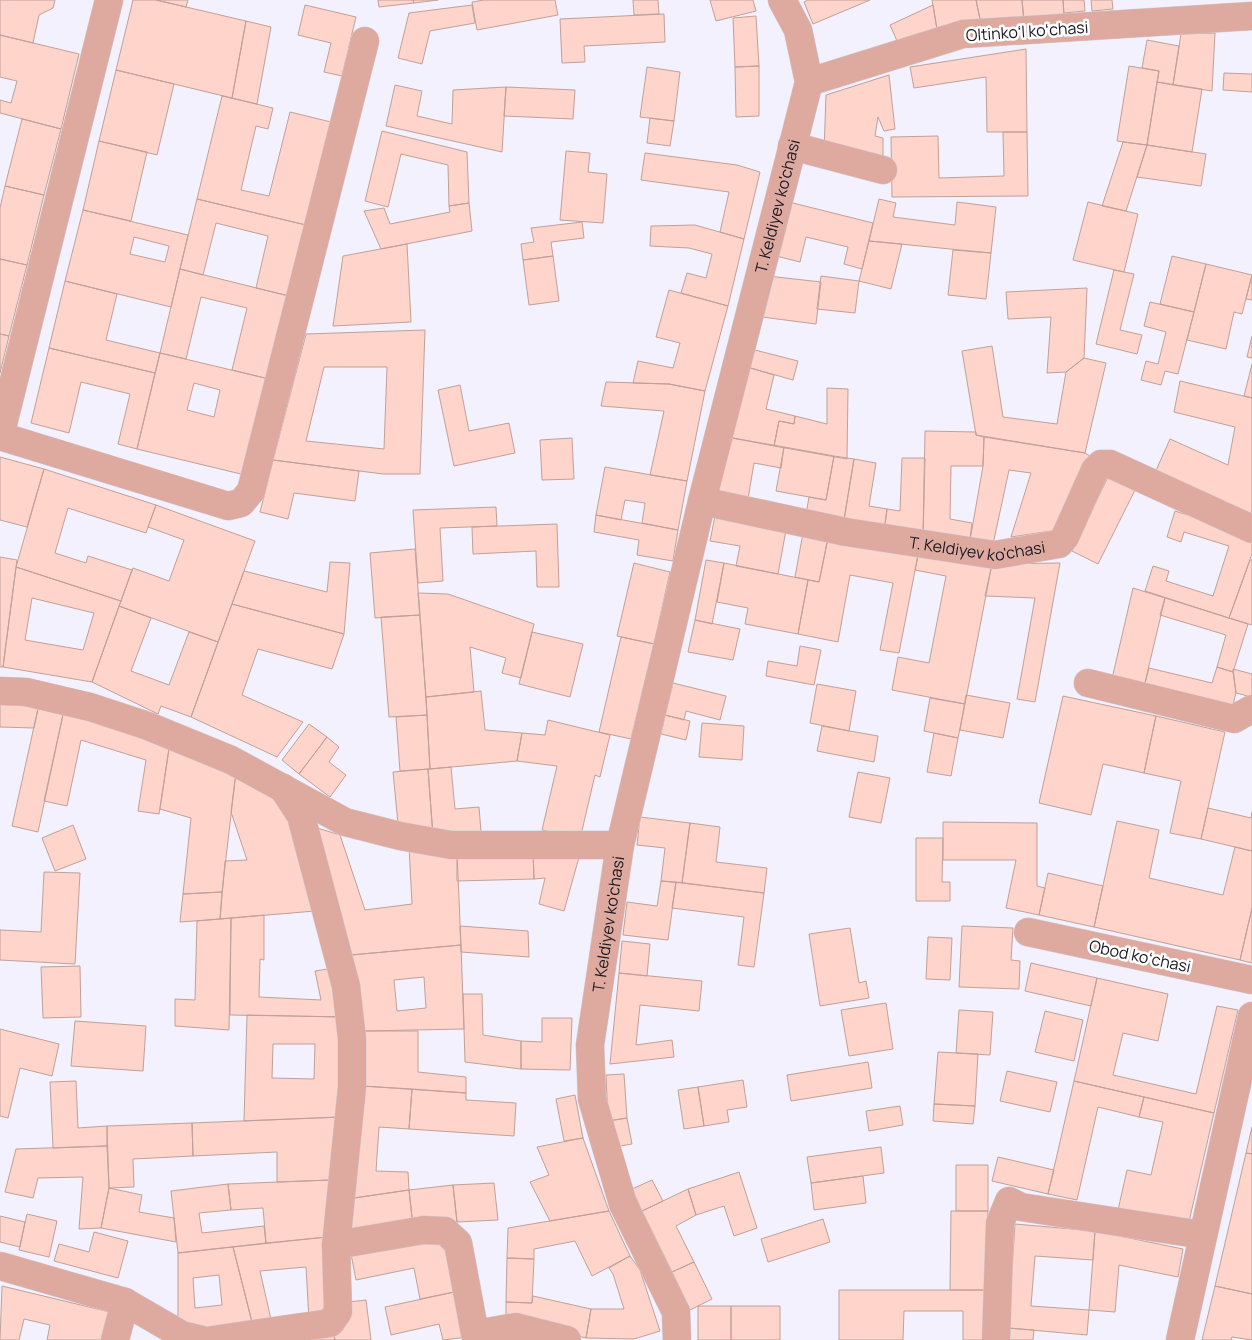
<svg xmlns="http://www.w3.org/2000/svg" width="1252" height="1340" viewBox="0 0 1252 1340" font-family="Manrope,sans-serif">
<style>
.building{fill:#fed4cb;stroke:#c1a099;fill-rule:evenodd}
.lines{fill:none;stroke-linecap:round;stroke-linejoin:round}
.minor-casing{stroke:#d0ceda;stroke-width:29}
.minor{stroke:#deaa9f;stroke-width:28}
.labels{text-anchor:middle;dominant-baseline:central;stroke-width:5;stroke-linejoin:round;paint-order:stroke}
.street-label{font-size:16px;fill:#1a1822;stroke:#fff}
</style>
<rect width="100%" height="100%" fill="#f3f1fd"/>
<!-- building -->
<path class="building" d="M0,0H55L53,8L39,15L33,43L0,35Z
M133,0H156L246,21L232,98L116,70Z
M156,0H188L186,7Z
M378,0H413L414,3L379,7Z
M413,0H438L414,3Z
M484,0H555L558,15L477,30L472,2Z
M633,0H658L659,14L634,15Z
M710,0H753L756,11L716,21Z
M808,0H870L813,24L804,2Z
M932,0H976L981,24L937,29Z
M976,0H1022L1024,21L981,24Z
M1022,0H1063L1064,18L1024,21Z
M1063,0H1084L1085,11L1064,13Z
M1091,0H1112L1113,9L1092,11Z
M305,5L356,17L342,76L324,72L331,43L298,35Z
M472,5L475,23L430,31L422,64L398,58L409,13Z
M933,5L937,29L901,50L890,25Z
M664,14L665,42L584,46L585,62L562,63L560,19Z
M756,16L759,66L735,67L733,18Z
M246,21L271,27L257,104L232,98Z
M1215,33L1212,91L1173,85L1181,34Z
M0,35L79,54L61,129L0,113V100L11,103L17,81L0,77Z
M1147,40L1179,46L1173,85L1157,82L1159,71L1142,68Z
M1026,49L1027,132H987L986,77L914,88L910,67Z
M759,66V116L736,117L735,67Z
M1129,66L1159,71L1147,145L1117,141Z
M647,67L680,72L674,121L640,117Z
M116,70L174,84L157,155L99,141Z
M1224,73L1252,74V92L1223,90Z
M889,75L895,129L884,131L878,117L875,136L883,138V167L824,152L826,95Z
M1157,82L1202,89L1192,152L1147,145Z
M395,85L422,91L417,116L452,124L453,90L506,87L502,152L386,126Z
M506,87L575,90L573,119L504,116Z
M222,96L273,108L268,129L256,126L241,190L269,196L290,112L331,122L306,225L197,199Z
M650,118L674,121L670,146L647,143Z
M22,119L61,129L44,195L5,186Z
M382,131L467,152L469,203L449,206L448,165L401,154L388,207L365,201Z
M1003,132H1027L1028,196L892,197L891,137L938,136L939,178L1004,176Z
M99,141L147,152L131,221L83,210Z
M1123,142L1147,145L1126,211L1102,206Z
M1147,145L1206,154L1201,186L1137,177Z
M566,151L590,153L588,172L607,174L603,223L560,220Z
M645,153L737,165L760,172L744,239L720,232L729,192L641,180Z
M5,186L44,195L27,265L0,259V208Z
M197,199L306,225L289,296L256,288L268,236L216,223L203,275L180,269Z
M879,199L896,203L893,217L955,225L957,202L996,207L991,253L869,241Z
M785,201L873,223L862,269L844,264L848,247L806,237L800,262L772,255Z
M1088,202L1138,214L1124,272L1073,260Z
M469,203L472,231L381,249L364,211L384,208L390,224L450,212L449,206Z
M83,210L188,235L171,307L65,281ZM134,237L169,246L165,262L130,254Z
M582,222L584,238L551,242L553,256L523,260L521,244L534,242L531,228Z
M695,225L744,239L728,306L681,293L687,273L706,278L712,254L689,248L650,246L651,226Z
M869,241L902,244L891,289L859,281Z
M407,244L411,322L333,326L343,256Z
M953,250L991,253L986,299L948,295Z
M553,256L559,301L529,305L523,260Z
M1172,256L1206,264L1194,312L1160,304Z
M0,259L27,265L9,336L0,334Z
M1206,264L1252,275L1242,314L1234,312L1226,349L1187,340Z
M180,269L289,296L269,379L232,370L247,308L201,297L186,359L160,353Z
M1114,270L1134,274L1120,330L1142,335L1137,354L1096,344Z
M1252,275V300L1246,299Z
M768,276L821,282L816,324L762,317Z
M821,276L859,281L855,313L817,309Z
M65,281L117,294L106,340L160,353L155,373L49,348Z
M1087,288L1084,358L1066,372L1047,373L1051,317L1008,319L1006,292Z
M669,290L728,306L705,391L669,384L633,383L638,361L673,368L680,343L656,337Z
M1150,302L1194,312L1178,374L1165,371L1161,385L1141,380L1146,361L1158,364L1166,332L1144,326Z
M425,330L420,474H383L273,460L306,334ZM324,367H387L384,449L306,441Z
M0,334L9,336L0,373Z
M1252,336V358L1247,357Z
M992,346L1003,417L1057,424L1066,372L1084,358L1106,363L1085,453L976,435L962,351Z
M49,348L155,373L137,449L118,444L130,394L81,382L69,433L31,423Z
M751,349L798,361L793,380L747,367Z
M160,353L269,379L245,475L137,449ZM194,383L220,390L214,417L187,410Z
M1252,364V398L1244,396Z
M747,367L774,375L766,409L795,416L794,424L779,421L774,446L727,437Z
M1180,381L1252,398V516L1154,475L1170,439L1228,465L1235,427L1174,412Z
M606,382L669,384L705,391L687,481L650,475L664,411L601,406Z
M460,385L469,431L509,423L515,453L454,466L438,390Z
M827,388L848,389L847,459L774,446L779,421L794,424L795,416L827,424Z
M925,431L976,432V435L984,437L983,466H951L950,519L972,523L969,546L923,538Z
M727,437L784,447L781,468L754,463L747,505L716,499Z
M984,437L1085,453L1093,458L1065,529L1011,537L1031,473L1009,470L992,549L969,546L983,466Z
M572,438L574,479L542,480L540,440Z
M784,447L834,456L826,500L776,491Z
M834,456L854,459L843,526L805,520L809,497L826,500Z
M0,457L44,469L27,527L0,520Z
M902,458H925L923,538L884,532L887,509L900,511Z
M854,459L876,463L869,506L887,509L884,532L843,526Z
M273,460L359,471L355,501L294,493L288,519L260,512Z
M605,467L687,481L678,530L642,523L645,503L625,500L621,520L596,515Z
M44,469L156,505L146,533L68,508L55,553L86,563L88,556L132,570L121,601L16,567Z
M1108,477L1135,490L1098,564L1072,551Z
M156,505L255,541L218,642L119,606L133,568L169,581L184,540L148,527Z
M496,507L497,526L440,528L443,581L418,583L413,510Z
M1175,511L1252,535V554L1229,618L1145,591L1153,566L1169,571L1166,581L1213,596L1229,546L1184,532L1181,542L1167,537Z
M596,515L678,530L673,561L637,555L639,540L594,532Z
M715,516L786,530L778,574L736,566L740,546L710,541Z
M557,524L559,587H537L536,551L473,554L472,527Z
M803,533L828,538L819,582L795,577Z
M828,538L918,555L899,653L880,650L893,583L850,575L838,642L798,634L808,580L819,582Z
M415,549L420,615L375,618L370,553Z
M918,555L992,564L965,704L892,690L898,657L929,663L946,576L915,570Z
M0,557L17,560L3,667H0Z
M706,560L724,563L712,624L695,620Z
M1250,560H1252V625L1229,618Z
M330,562L350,563L344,634L232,604L244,571L327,592Z
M634,563L670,572L654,644L617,636Z
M724,563L808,580L798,634L745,624L748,608L717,602Z
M1060,563L1035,702L1017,699L1035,598L985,596L992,564Z
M16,567L121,601L92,682L3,667ZM32,598L94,613L83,650L25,640Z
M1133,588L1165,598L1143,691L1111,683Z
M418,593L448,594L534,624L521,678L502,673L506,658L470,647L474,692L426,697Z
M1165,598L1248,624L1233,672L1217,667L1226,635L1160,615Z
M232,604L344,634L332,669L258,649L242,695L303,722L277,757L191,717Z
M119,606L151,618L131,671L169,685L189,632L218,642L191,717L161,706L158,714L92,682Z
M420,615L427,715L389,717L381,617Z
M695,620L740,629L733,660L688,652Z
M532,632L583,644L570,697L519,684Z
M621,637L654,644L631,739L599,732Z
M800,646L821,650L814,685L766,676L768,661L797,666Z
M1217,667L1233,672L1236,693L1231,712L1143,691L1149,668L1212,683Z
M1233,669L1252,674V697L1236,693Z
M673,683L726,696L720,720L686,711L684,720L665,715Z
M817,684L856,691L849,731L810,723Z
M481,691L485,730L522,733L517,761L430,769L426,697Z
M966,695L1010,703L1003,738L960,730Z
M1063,696L1156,716L1144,773L1103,764L1091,815L1039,803Z
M930,698L965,704L958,738L924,731Z
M0,703L39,704L34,728L0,727Z
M39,704L64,710L38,832L12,826Z
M64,710L170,742L159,814L138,811L146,760L81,740L67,806L44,801Z
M427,715L430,769L400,771L396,717Z
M665,715L690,721L686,740L661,734Z
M1156,716L1225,732L1201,839L1170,833L1181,781L1144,773Z
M548,720L610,735L600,777L595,775L580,839L542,830L557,766L517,761L522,733L545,735Z
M702,723L744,726L742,760L699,757Z
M309,724L327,737L299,774L282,760Z
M822,726L878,736L874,762L817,751Z
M934,733L958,738L951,776L927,772Z
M327,737L339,747L329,762L346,775L330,797L299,774Z
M170,742L236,772L222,892L183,894L191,818L160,809Z
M451,767L455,809L479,807L481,832L433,836L428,769Z
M428,769L433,836L398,824L393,772Z
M236,772L288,805L315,911L220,919L225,861L247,860L231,812Z
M858,772L890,778L881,823L849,817Z
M1208,808L1251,818L1252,812V851L1201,839Z
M640,817L690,823L682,883L661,881L665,848L637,845Z
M1117,821L1159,830L1149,878L1223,895L1235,847L1252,851V908L1240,960L1094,927Z
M943,822L1037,823V886L1045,888L1039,915L1006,908L1016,860H943Z
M690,823L720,827L716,862L767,868L764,893L682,883Z
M73,825L86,859L55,871L42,838Z
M311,826L340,835L365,910L412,904L409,846L457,853L461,945L351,955Z
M916,838H943L942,882H950V901H916Z
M533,850H581L564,911L539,904L545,878L534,879Z
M533,850L534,879L457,881V853Z
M44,872L80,873L75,964L0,960V930L41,932Z
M1048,873L1103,886L1094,927L1039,915Z
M661,881L676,882L668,940L623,935L627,902L657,906Z
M676,882L764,893L754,967L738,965L744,917L672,908Z
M222,892L220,919L180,922L183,894Z
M1252,908V963L1240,960Z
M264,915V960L260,959L259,997L321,1000L315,971L334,968L344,1017L230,1015L231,918Z
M231,918L229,1030L175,1026V999L195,1000L197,921Z
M460,926L528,931L529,957L461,952Z
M962,926L1013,928L1011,960L1020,961L1019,989L959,987Z
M850,928L859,983L866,981L869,998L820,1006L809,934Z
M928,937L952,938L950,980L926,979Z
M622,941L650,944L647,976L619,973Z
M461,945L464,1029L363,1031L351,955ZM424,977L426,1008L397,1011L394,980Z
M1031,963L1097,978L1091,1006L1025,991Z
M80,966L81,1017L43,1018L41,967Z
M619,973L702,981L699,1011L640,1005L636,1045L672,1040L674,1057L610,1064Z
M1097,978L1168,994L1158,1041L1123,1033L1113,1075L1196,1094L1217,1006L1238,1010L1214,1113L1074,1081Z
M463,994H482L483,1035L521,1041V1069L465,1062Z
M886,1003L893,1049L849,1056L841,1010Z
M959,1010L993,1012L990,1055L956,1053Z
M1045,1011L1083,1020L1074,1061L1035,1052Z
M247,1015L344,1017L342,1117L244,1121ZM273,1044H315L314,1079L272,1078Z
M542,1018H572L570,1070L521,1069V1041L542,1042Z
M75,1021L146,1026L143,1071L71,1066Z
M0,1029L59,1044L52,1076L20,1068L8,1118L0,1116Z
M363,1031H418V1072L466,1077V1093L362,1086Z
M938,1052L978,1054L975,1106L934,1104Z
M868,1062L872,1088L791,1101L787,1075Z
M1007,1071L1057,1082L1050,1112L1000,1101Z
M624,1074L627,1118L608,1121L606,1075Z
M743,1080L747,1107L727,1110L729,1122L704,1126L698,1087Z
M76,1081L78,1128L107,1126V1146L53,1148L50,1082Z
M1074,1081L1144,1097L1139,1117L1098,1107L1077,1200L1048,1194Z
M362,1086L412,1089L409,1129L379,1127L376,1171L408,1172L409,1190L347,1199Z
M698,1087L704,1126L684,1129L678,1090Z
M412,1089L466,1093V1100L516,1103L514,1136L409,1129Z
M575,1095L583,1138L564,1141L556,1099Z
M1144,1097L1214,1113L1188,1226L1118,1210L1127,1170L1151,1175L1163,1122L1139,1117Z
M934,1104L975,1106L973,1124L933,1121Z
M900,1106L903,1125L869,1131L866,1111Z
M338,1117L331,1180L277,1182V1152L193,1156L192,1123Z
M627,1118L632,1144L614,1147L608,1121Z
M192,1123L193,1156L133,1159L134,1187L109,1188L107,1126Z
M1252,1127V1154L1246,1153Z
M583,1138L609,1211L550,1221L530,1182L549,1175L537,1147Z
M107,1146L109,1188L101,1228L79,1229L83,1177L38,1178L33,1198L5,1192L16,1149Z
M881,1147L884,1173L811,1183L807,1157Z
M1246,1153L1252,1154V1294L1215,1286Z
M998,1157L1054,1170L1048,1194L992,1181Z
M956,1165H988V1211H956Z
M739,1172L757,1228L734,1236L724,1206L696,1215L688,1189Z
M863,1176L866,1203L814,1210L811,1183Z
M331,1180L327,1237L266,1243L263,1208L231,1210L228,1184Z
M652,1180L663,1201L642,1211L632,1189Z
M494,1183L498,1220L457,1222L453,1185Z
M228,1184L231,1210L199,1213L202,1233L264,1226L266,1243L178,1253L171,1191Z
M453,1185L457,1222L413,1227L409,1190Z
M109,1188L142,1195L139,1212L174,1218L176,1242L101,1228Z
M688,1189L696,1215L676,1226L694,1262L672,1272L642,1211Z
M409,1190L413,1227L351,1236L347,1199Z
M609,1211L630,1256L592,1276L575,1241L534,1249V1259L507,1258L508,1228Z
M951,1211H988V1290H950Z
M27,1214L57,1221L49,1257L19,1250Z
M0,1216L25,1222L20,1247L0,1242Z
M823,1219L830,1242L768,1262L761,1239Z
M1015,1224L1095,1231L1093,1260L1035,1256L1031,1306L1089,1310L1087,1335L1008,1328Z
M1095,1231L1183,1249L1178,1277L1119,1265L1115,1312L1089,1310Z
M94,1232L128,1241L118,1278L54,1261L59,1244L89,1252Z
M442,1235L454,1292L420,1299L414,1268L356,1280L351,1254Z
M327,1237L330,1317L309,1320L306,1267L260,1271L272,1324L253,1326L233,1247Z
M233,1247L253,1326L190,1331L178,1323V1253ZM219,1275L222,1305L195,1308L193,1278Z
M630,1256L640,1270L660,1331L634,1339L586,1338L591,1309H624L613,1274L609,1268Z
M507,1258L534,1259L532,1303L506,1302Z
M694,1262L712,1299L690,1310L672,1272Z
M2,1286L114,1313L107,1340H47L50,1325L24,1319L19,1340H0Z
M1215,1286L1252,1294V1340L1232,1337L1231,1340H1202Z
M839,1290H988L987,1340H963V1311H904L903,1340H839Z
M459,1291L468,1337L443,1340L439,1324L391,1335L385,1307Z
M533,1296L591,1309L586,1338L506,1319V1302L532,1303Z
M366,1300L371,1340H335L333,1331L343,1330L340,1303Z
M698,1306H731V1340H698Z
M731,1306H780V1340H731Z
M1008,1328L1034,1330L1033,1340H1007Z
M333,1331L335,1340H270Z"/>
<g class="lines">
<!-- minor casing -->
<g class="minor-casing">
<g id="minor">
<path d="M809,82L963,34L1252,16"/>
<path d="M792,146L883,170"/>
<path d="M0,436L228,506L241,503L251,491L365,41"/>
<path d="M0,436L109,0"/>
<path id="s1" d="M702,501L846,532L995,555L1059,544L1065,537L1095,470L1101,464H1110L1252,529"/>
<path d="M1088,683L1234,719L1252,709"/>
<path d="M0,691L26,692L90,707L148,726L231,760L345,822L400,836L451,845H620"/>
<path d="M283,788L301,816L346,986L352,1039V1087L336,1245"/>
<path d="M1028,932L1252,980"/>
<path d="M0,1266L125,1302L182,1335L203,1340"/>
<path d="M115,1340L125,1302"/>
<path d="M212,1340L330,1323L338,1312L336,1245L424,1230L445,1231L458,1243L475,1334L516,1327L567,1340"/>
<path id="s2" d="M677,1340L676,1312L623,1204L592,1099L590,1045L620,845L702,501L809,82L798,30L782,0"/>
<path d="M996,1340L1000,1223L1009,1201L1021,1207L1203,1235"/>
<path d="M1180,1340L1252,1016"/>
</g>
</g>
<!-- minor -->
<use href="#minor" class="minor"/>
</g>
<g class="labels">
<!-- street labels -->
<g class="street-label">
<text transform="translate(1027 31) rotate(-4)">Oltinkoʻl koʻchasi</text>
<text stroke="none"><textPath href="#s2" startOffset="1172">T. Keldiyev ko'chasi</textPath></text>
<text stroke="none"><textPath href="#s1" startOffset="280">T. Keldiyev ko'chasi</textPath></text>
<text stroke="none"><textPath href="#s2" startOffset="434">T. Keldiyev ko'chasi</textPath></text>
<text transform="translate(1140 956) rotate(12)">Obod koʻchasi</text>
</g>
</g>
</svg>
